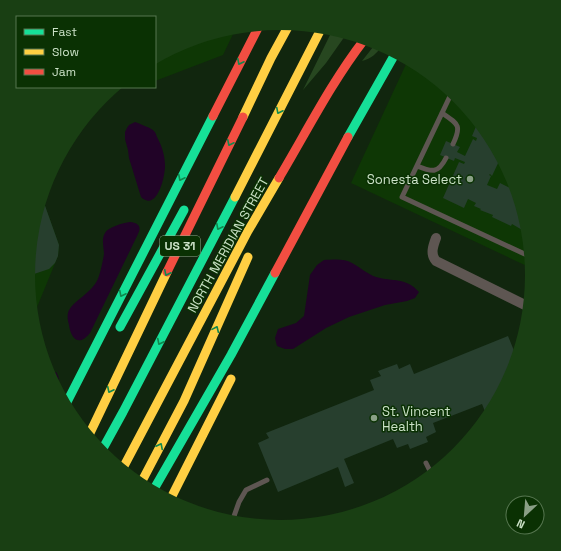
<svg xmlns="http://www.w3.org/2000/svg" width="561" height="551" viewBox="0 0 561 551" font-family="'Space Grotesk',sans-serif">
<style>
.built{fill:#0e3705}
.green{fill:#274720}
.water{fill:#210327}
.building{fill:#273f2e}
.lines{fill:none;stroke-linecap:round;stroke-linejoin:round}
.lane{stroke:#5e5652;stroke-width:5}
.street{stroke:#5e5652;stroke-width:10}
.fast{stroke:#16e098;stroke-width:9}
.slow{stroke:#ffcf43;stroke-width:9}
.jam{stroke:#f24e42;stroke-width:9}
.oneway{stroke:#10884e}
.poi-dot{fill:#8aa086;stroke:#0a3103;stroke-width:1.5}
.labels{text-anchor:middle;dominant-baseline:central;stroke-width:3;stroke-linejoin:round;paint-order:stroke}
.shield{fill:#0a3103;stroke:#91ac8c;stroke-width:1}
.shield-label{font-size:12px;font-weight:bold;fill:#cbe1c7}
.poi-label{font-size:13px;fill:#cbe1c7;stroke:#0a3103;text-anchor:end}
.street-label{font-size:13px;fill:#cbe1c7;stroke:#0a3103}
</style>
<rect width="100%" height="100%" fill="#11260e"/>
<!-- built -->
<path class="built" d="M234,32L223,55L155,81V62L184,42Z
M407,62L459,97L514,179L531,268L351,183Z
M43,200L59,245L58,256L35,312L28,275Z"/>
<!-- green -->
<path class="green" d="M331,33L345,36L326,63L303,90Z
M377,42L382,46C377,53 371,59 362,61Z"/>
<!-- water -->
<path class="water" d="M135,122C140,124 151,128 154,131C156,133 156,135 157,137C162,146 165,156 165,166C165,177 157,212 141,197L129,158L128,150L125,139V132L127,128L129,125Z
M130,222C138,223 142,226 138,234L90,333C79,347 71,339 69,325C68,321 67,317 68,313C71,301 94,293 99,276C101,270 103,260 104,254C104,248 101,239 105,233C108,227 123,223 130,222Z
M324,260C332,260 344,258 352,263C360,267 367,274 376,277C393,282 406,277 419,292L415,298L407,301L385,305L349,317L326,328L293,349H285L277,346L275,338L278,329L296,323L304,316L310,275L317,265Z
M52,372H56C60,378 59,380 56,386L48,373Z"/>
<!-- building -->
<path class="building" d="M477,124L500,159L492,176L490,174L489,175L491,176L487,185L497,189L500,183L516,191L524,231L512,224L511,226L492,217L493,215L480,210L481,209L474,206L476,203L468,199L464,208L443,198L459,162L464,164L465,162L455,158L454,161L440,155L446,141L460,147L457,152L465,156L473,139L476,141L477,138L472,136Z
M43,200L59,245L58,256L55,263L49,269L28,276Z
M508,336L517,358L514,372L497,397L491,400L492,404L486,414L482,404L433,423L436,432L426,437L428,442L410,449L408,444L397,448L393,439L344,459L354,483L345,487L338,467L278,492L258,443L269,438L266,433L374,390L370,380L381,376L378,371L397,364L399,369L410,364L414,374Z"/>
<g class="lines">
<!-- lane -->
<path class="lane" d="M452,92L402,197L529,256
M442,113C458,124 462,125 453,144
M417,166C432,172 438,174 446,158
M426,463L431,473
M233,519L239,502L246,490L267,480"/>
<!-- street -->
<path class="street" d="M436,238C433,246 430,254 436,261L527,306"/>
<!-- fast -->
<path class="fast" d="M348,137L395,54
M120,327L184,210
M67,402L213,116
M101,452L123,412L235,197
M154,489L231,355L275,273"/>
<!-- slow -->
<path class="slow" d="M243,117L271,58L289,25
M235,197L320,31
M89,435L167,272
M123,468L248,231L279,178
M142,481L184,401L248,257
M170,500L231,379"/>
<!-- jam -->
<path class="jam" d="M213,116L258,28
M279,178C307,131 331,83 364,40
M167,272L243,117
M275,273L348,137"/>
</g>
<!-- one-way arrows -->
<defs><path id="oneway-chevron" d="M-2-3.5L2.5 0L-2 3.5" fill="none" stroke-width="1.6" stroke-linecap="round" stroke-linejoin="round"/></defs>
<g class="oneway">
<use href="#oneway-chevron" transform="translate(240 62) rotate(117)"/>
<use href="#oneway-chevron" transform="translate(279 111) rotate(117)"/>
<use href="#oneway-chevron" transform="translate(230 143) rotate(116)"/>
<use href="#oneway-chevron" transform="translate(181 178) rotate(117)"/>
<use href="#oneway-chevron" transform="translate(219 227) rotate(117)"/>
<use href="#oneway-chevron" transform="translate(167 273) rotate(116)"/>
<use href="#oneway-chevron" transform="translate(122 294) rotate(117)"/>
<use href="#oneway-chevron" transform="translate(216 329) rotate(-66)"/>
<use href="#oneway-chevron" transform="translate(160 342) rotate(117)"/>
<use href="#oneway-chevron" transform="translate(110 390) rotate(116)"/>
<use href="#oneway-chevron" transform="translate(160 446) rotate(-63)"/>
</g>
<!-- markers -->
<g class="poi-dot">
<circle cx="470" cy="179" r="4"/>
<circle cx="374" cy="418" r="4"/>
</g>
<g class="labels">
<!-- shield labels -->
<rect class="shield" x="160" y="236" width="40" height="20" rx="3"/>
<g class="shield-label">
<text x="180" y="246">US 31</text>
</g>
<!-- poi labels -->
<g class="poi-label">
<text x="462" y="179">Sonesta Select</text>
<text x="382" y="411" text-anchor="start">St. Vincent<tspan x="382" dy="15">Health</tspan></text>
</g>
<!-- street labels -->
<g class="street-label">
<text transform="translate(228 245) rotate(-61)">NORTH MERIDIAN STREET</text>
</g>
</g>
<!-- crop -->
<path d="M0 0H561V551H0ZM35 275a245 245 0 1 1 490 0a245 245 0 1 1-490 0Z" fill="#193f13" fill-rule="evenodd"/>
<!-- legend -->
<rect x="16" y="16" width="140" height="72" fill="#0a3103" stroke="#577751"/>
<rect x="24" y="29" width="20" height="6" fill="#16e098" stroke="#577751"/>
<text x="52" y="36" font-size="12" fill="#cbe1c7">Fast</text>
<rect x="24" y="49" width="20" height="6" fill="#ffcf43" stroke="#577751"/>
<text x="52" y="56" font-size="12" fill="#cbe1c7">Slow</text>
<rect x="24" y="69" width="20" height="6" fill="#f24e42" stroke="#577751"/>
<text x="52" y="76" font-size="12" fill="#cbe1c7">Jam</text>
<!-- north arrow -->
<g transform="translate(525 515) rotate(206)"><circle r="19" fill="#0a3103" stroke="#577751"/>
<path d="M0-3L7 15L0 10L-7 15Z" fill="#8aa086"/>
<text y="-6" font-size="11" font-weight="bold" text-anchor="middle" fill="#cbe1c7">N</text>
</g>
</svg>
